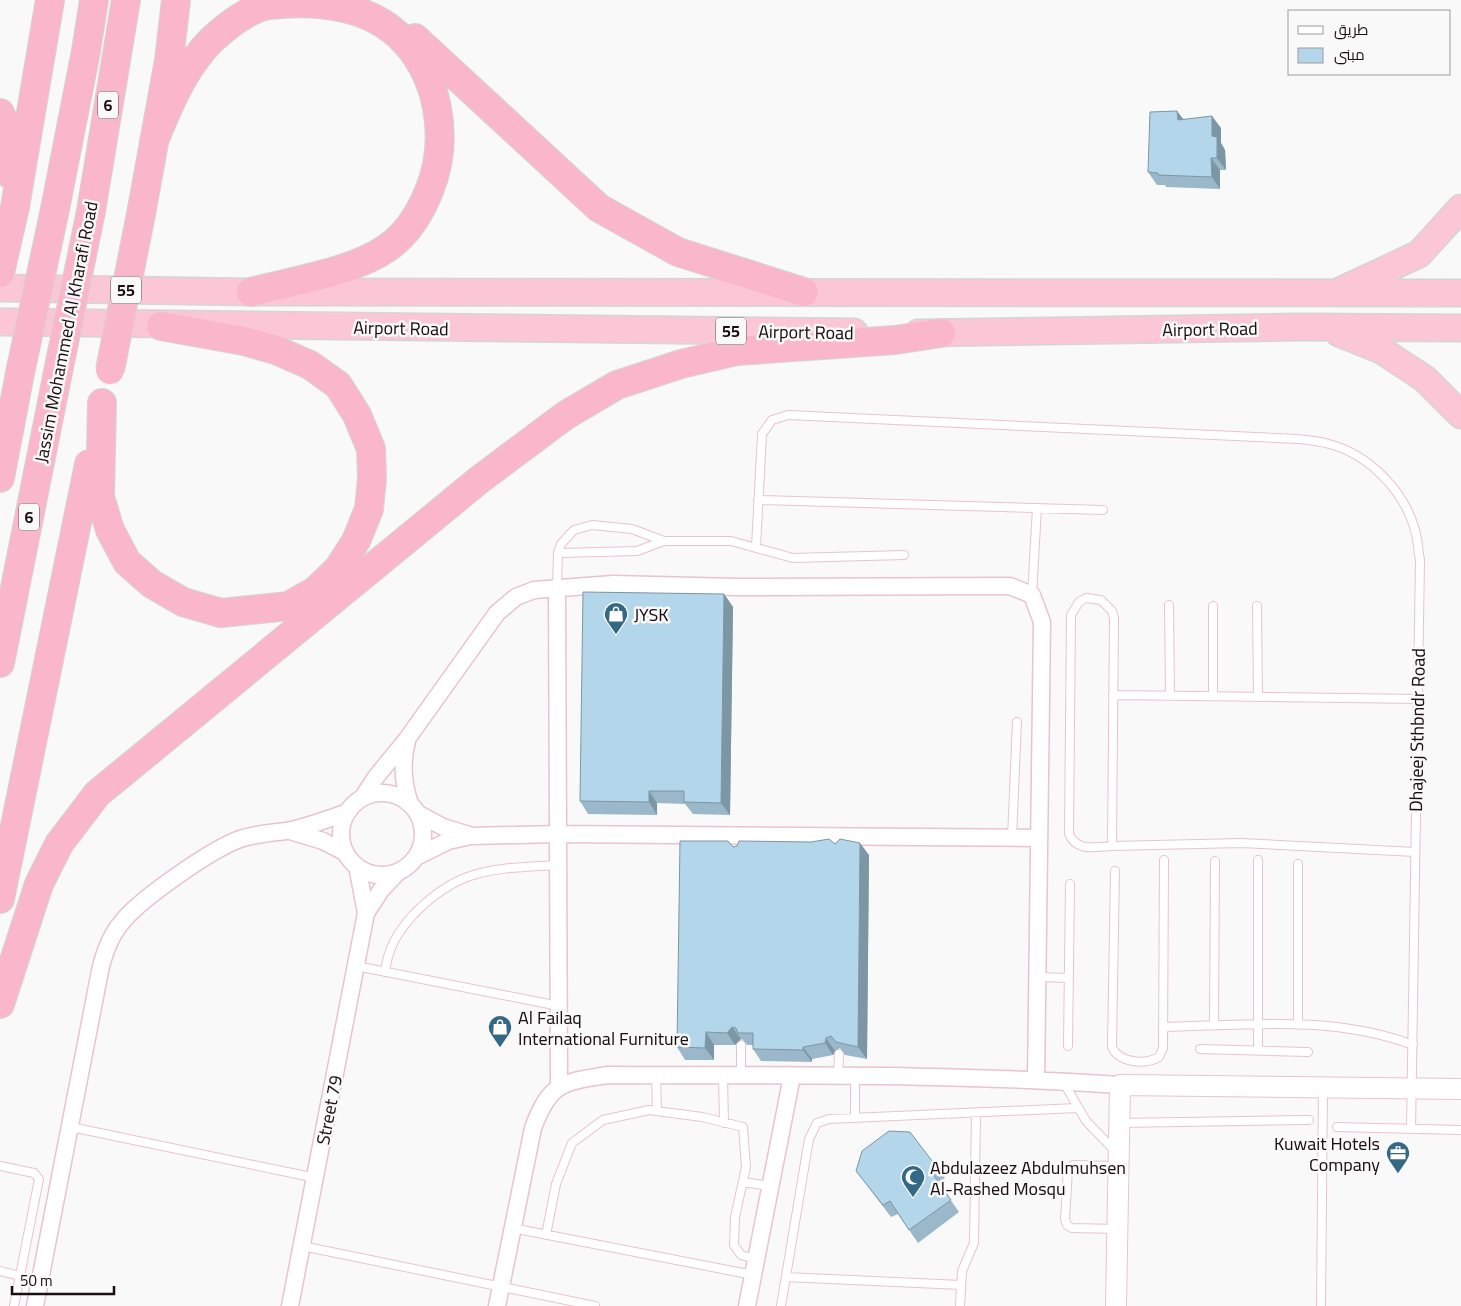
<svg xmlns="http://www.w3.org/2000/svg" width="1461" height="1306" viewBox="0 0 1461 1306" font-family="Georgia,Cairo,serif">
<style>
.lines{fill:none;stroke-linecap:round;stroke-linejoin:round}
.service-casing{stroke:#e9c3cd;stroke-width:10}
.minor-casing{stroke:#e9c3cd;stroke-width:19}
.tertiary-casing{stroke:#e9c3cd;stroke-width:22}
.trunk-casing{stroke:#d6d4d4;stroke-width:29}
.motorway-casing{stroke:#d6d4d4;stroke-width:30}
.service{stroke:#fff;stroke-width:8}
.minor{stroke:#fff;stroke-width:16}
.tertiary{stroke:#fff;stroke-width:20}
.trunk{stroke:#fbc6d6;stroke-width:26}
.motorway{stroke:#fab7cb;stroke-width:28}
.motorway-bridge-casing{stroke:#d6d4d4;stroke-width:30;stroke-linecap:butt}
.motorway-bridge{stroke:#fab7cb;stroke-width:28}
.wall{fill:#9ab8c9}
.shaded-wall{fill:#7d96a4}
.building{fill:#b3d6ea;stroke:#7d96a4}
.labels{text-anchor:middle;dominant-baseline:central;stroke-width:5;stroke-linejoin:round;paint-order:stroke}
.shield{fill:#f9f9f9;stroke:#5e5457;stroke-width:1}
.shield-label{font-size:16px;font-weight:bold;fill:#1b0e12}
.street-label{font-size:18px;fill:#1b0e12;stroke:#f9f9f9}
.poi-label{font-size:18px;fill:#1b0e12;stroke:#f9f9f9;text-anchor:start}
</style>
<rect width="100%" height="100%" fill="#f9f9f9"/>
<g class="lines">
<!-- service casing -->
<g class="service-casing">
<path id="service" d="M758,500L1103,510
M756,547L762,434L772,420L788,415L1298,439C1308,440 1319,441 1329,444C1368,454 1404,490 1415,530C1418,540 1418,550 1420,560L1411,1129
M558,553L637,551L664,541
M557,587L558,553L561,544L574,530L592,525L632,529L664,541H731L793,558L904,555
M1032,595L1037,508
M1086,598L1101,600L1112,611L1114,618L1112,846C1095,847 1077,852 1069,834L1071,615L1079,602Z
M1169,605L1170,696
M1257,606L1258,697
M1113,695L1418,699
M1213,696V606
M1012,838L1017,722
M1112,846L1241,843L1415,852
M1298,864V1025
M1115,871L1112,1047C1119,1063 1145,1065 1159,1057L1163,1048L1164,860
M356,966L559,1006
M385,972C388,948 397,933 413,915C460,866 495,869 558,865
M1038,977L1069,978
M1214,1026L1215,861
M1163,1027C1247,1025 1333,1015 1413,1045
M741,1045V1076
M1068,1046L1070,884
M1200,1049L1308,1052
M1258,1051V860
M656,1075L657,1111
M723,1076L724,1123
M838,1077L839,1054
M855,1077V1118
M1064,1083L1086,1121L1117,1153
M1119,1123L1309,1120
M71,1127L316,1178
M1337,1127L1459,1130
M0,1166L34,1173L39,1179L14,1306
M1117,1166L1073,1165L1068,1169L1065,1219L1067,1225L1072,1228L1117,1229
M743,1182L770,1186
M512,1228L753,1275
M546,1235L556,1184L572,1143L603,1120L649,1110L702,1117L743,1127L746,1167L735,1217L734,1245L741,1255L756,1259
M302,1246L595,1306
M0,1271L40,1281
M786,1277L961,1285
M781,1306L809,1139L817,1123L829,1119L1077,1108
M960,1306L962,1271L974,1243L976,1113
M1321,1306L1323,1088"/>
</g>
<!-- minor casing -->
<g class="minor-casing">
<path id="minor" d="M557,587L559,1086
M407,741C401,763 403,783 410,804
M341 834a41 41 0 1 1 82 0a41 41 0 1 1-82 0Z
M363,797L376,777L407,739L497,613L516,597L534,590L613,584L737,587L1010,586L1032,595L1042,622L1036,1080
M417,813L443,827L469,835
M290,831L323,841L346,853
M416,857L448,841L471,836L558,834L1039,838
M366,913L381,890L399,871
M35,1306L100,971C104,953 110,936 122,922C140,899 212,849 240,839C255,834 270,833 286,831C307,827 328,819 348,812
M290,1306L366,913L357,866
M497,1306L533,1128C550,1082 563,1082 608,1075C778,1076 950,1073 1120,1085
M747,1306L792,1076"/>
</g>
<!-- tertiary casing -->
<g class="tertiary-casing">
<path id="tertiary" d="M1116,1306L1120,1085L1461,1089"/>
</g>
<!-- trunk casing -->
<g class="trunk-casing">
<path id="trunk" d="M0,288L251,292L1461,293
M1342,290L1419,254L1461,208
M0,322L854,332
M918,333L1302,327L1461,328
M1339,333L1381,350L1425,379L1461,415"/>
</g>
<!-- motorway casing -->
<g class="motorway-casing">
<path id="motorway" d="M415,38L599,208L678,252L804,292
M0,113L6,127L11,175
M154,141C166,112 178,82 197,57C211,37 245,9 269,5C313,0 364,4 397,34C440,73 450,140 429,191C420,213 408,234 387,248C353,272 292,281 251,292
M55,209L86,51L94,0
M91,211L126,0
M141,214L169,60L176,0
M0,273L15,207L50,0
M102,403L100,497L110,530L127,562L152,584L183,602L221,613L288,606L315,591L338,569L356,541L369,509L372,478L371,449L357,415L338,385L310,365L276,350L244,341L161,326
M0,478L20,373
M0,663L58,372
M0,899L89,464
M0,1004L39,884L59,844L97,794L479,480L566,415L617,385L681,364L737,351L895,340L941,333"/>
</g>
<!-- service -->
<use href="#service" class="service"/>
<!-- minor -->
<use href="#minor" class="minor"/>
<!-- tertiary -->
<use href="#tertiary" class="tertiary"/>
<!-- trunk -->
<use href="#trunk" class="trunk"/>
<!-- motorway -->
<use href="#motorway" class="motorway"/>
<!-- motorway-bridge casing -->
<g class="motorway-bridge-casing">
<path id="motorway-bridge" d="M110,370L141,214
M58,372L91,211
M20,373L55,209"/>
</g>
<!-- motorway-bridge -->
<use href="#motorway-bridge" class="motorway-bridge"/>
</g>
<!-- wall -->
<path class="wall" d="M1177,111L1183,119L1221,128V143L1225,150L1226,170H1220V189L1166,187L1165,185H1157L1148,172Z
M724,594L733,607L730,815L693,814L685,804L657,803V815L588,814L580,801Z
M835,844L869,855L867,1059L845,1055L840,1048L835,1051L833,1055L812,1059V1062L761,1061L753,1049V1045H747L743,1040L741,1039L735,1045H714V1060H685L677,1047L733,847L737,846Z
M936,1166L945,1178L938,1182L959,1212L918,1243L898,1214L891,1217L856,1171Z"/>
<!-- shaded-wall -->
<path class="shaded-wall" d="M1177,111L1186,123L1178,120Z
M1212,116L1221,128V143L1225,150L1226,170L1217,158L1212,136Z
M1211,158L1220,170V189L1212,177Z
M724,594L733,607L730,815L721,803Z
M649,791L657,803V815L649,802Z
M860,843L869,855L867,1059L858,1047Z
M732,1027L741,1039L735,1045L727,1033Z
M706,1032L714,1045V1060L705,1048Z
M826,1038L835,1051L833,1055L825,1043Z
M803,1047L812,1059V1062L803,1050Z"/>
<!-- building -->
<path class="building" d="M1177,111L1178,120L1212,116V136L1217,137V158H1211L1212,177L1158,175V173L1148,172L1150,112Z
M583,592L724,594L721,803L684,802V791H649V802L580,801Z
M829,839L835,844L840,839L860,843L858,1047L836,1042L831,1036L826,1038L825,1043L803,1047V1050L753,1049V1033H738L736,1028L732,1027L727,1033L706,1032L705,1048L677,1047L680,841H728L733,847L737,846L739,841L811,842Z
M889,1131L910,1132L936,1166L930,1170L951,1200L909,1230L890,1201L883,1205L856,1171L862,1151Z"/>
<!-- icons -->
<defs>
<g id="shop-pin" transform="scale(1.25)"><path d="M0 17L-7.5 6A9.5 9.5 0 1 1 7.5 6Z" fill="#346985" stroke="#f9f9f9"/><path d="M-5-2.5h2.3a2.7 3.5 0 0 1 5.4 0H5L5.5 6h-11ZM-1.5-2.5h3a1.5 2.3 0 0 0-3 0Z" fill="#fff"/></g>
<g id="office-pin" transform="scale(1.25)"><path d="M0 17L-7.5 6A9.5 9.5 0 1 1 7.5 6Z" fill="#346985" stroke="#f9f9f9"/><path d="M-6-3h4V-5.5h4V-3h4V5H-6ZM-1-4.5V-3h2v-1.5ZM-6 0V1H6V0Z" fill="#fff"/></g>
<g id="mosque-pin" transform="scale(1.25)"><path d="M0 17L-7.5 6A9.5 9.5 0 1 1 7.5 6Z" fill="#346985" stroke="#f9f9f9"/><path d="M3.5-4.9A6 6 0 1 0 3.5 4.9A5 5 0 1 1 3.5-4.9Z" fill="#fff"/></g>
</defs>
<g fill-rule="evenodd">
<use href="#shop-pin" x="616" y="614"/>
<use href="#shop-pin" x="500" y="1027"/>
<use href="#office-pin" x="1398" y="1153"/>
<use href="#mosque-pin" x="913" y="1177"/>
</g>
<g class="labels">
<!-- shield labels -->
<g class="shield">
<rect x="98" y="91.5" width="20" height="27" rx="4"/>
<rect x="111" y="276.5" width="30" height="27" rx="4"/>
<rect x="716" y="317.5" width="30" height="27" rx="4"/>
<rect x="19" y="503.5" width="20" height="27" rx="4"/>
</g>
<g class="shield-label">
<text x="108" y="105">6</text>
<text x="126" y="290">55</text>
<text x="731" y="331">55</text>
<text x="29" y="517">6</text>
</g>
<!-- street labels -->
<g class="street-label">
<text transform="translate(401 328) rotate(1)">Airport Road</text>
<text transform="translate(1210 329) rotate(-1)">Airport Road</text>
<text transform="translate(66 332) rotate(-79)">Jassim Mohammed Al Kharafi Road</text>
<text transform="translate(806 332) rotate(1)">Airport Road</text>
<text transform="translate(1417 730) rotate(-89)">Dhajeej Sthbndr Road</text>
<text transform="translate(329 1110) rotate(-79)">Street 79</text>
</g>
<!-- poi labels -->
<g class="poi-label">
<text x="634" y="614">JYSK</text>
<text x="518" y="1017">Al Failaq<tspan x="518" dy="21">International Furniture</tspan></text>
<text x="1380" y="1143" text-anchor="end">Kuwait Hotels<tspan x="1380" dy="21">Company</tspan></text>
<text x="930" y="1167">Abdulazeez Abdulmuhsen<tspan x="930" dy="21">Al-Rashed Mosqu</tspan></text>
</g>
</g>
<!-- legend -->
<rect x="1288" y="10" width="162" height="65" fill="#f9f9f9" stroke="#a09b9d"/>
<rect x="1298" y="26" width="25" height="8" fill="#ffffff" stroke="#a09b9d"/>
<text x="1334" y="35" font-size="15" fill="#1b0e12">طريق</text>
<rect x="1298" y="48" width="25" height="15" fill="#b3d6ea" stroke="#a09b9d"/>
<text x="1334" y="60" font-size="15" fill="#1b0e12">مبنى</text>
<!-- scale -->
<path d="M12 1286v8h102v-8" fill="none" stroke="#1b0e12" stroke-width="2.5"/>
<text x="20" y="1286" font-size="15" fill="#1b0e12" stroke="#f9f9f9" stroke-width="4" paint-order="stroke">50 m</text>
</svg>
